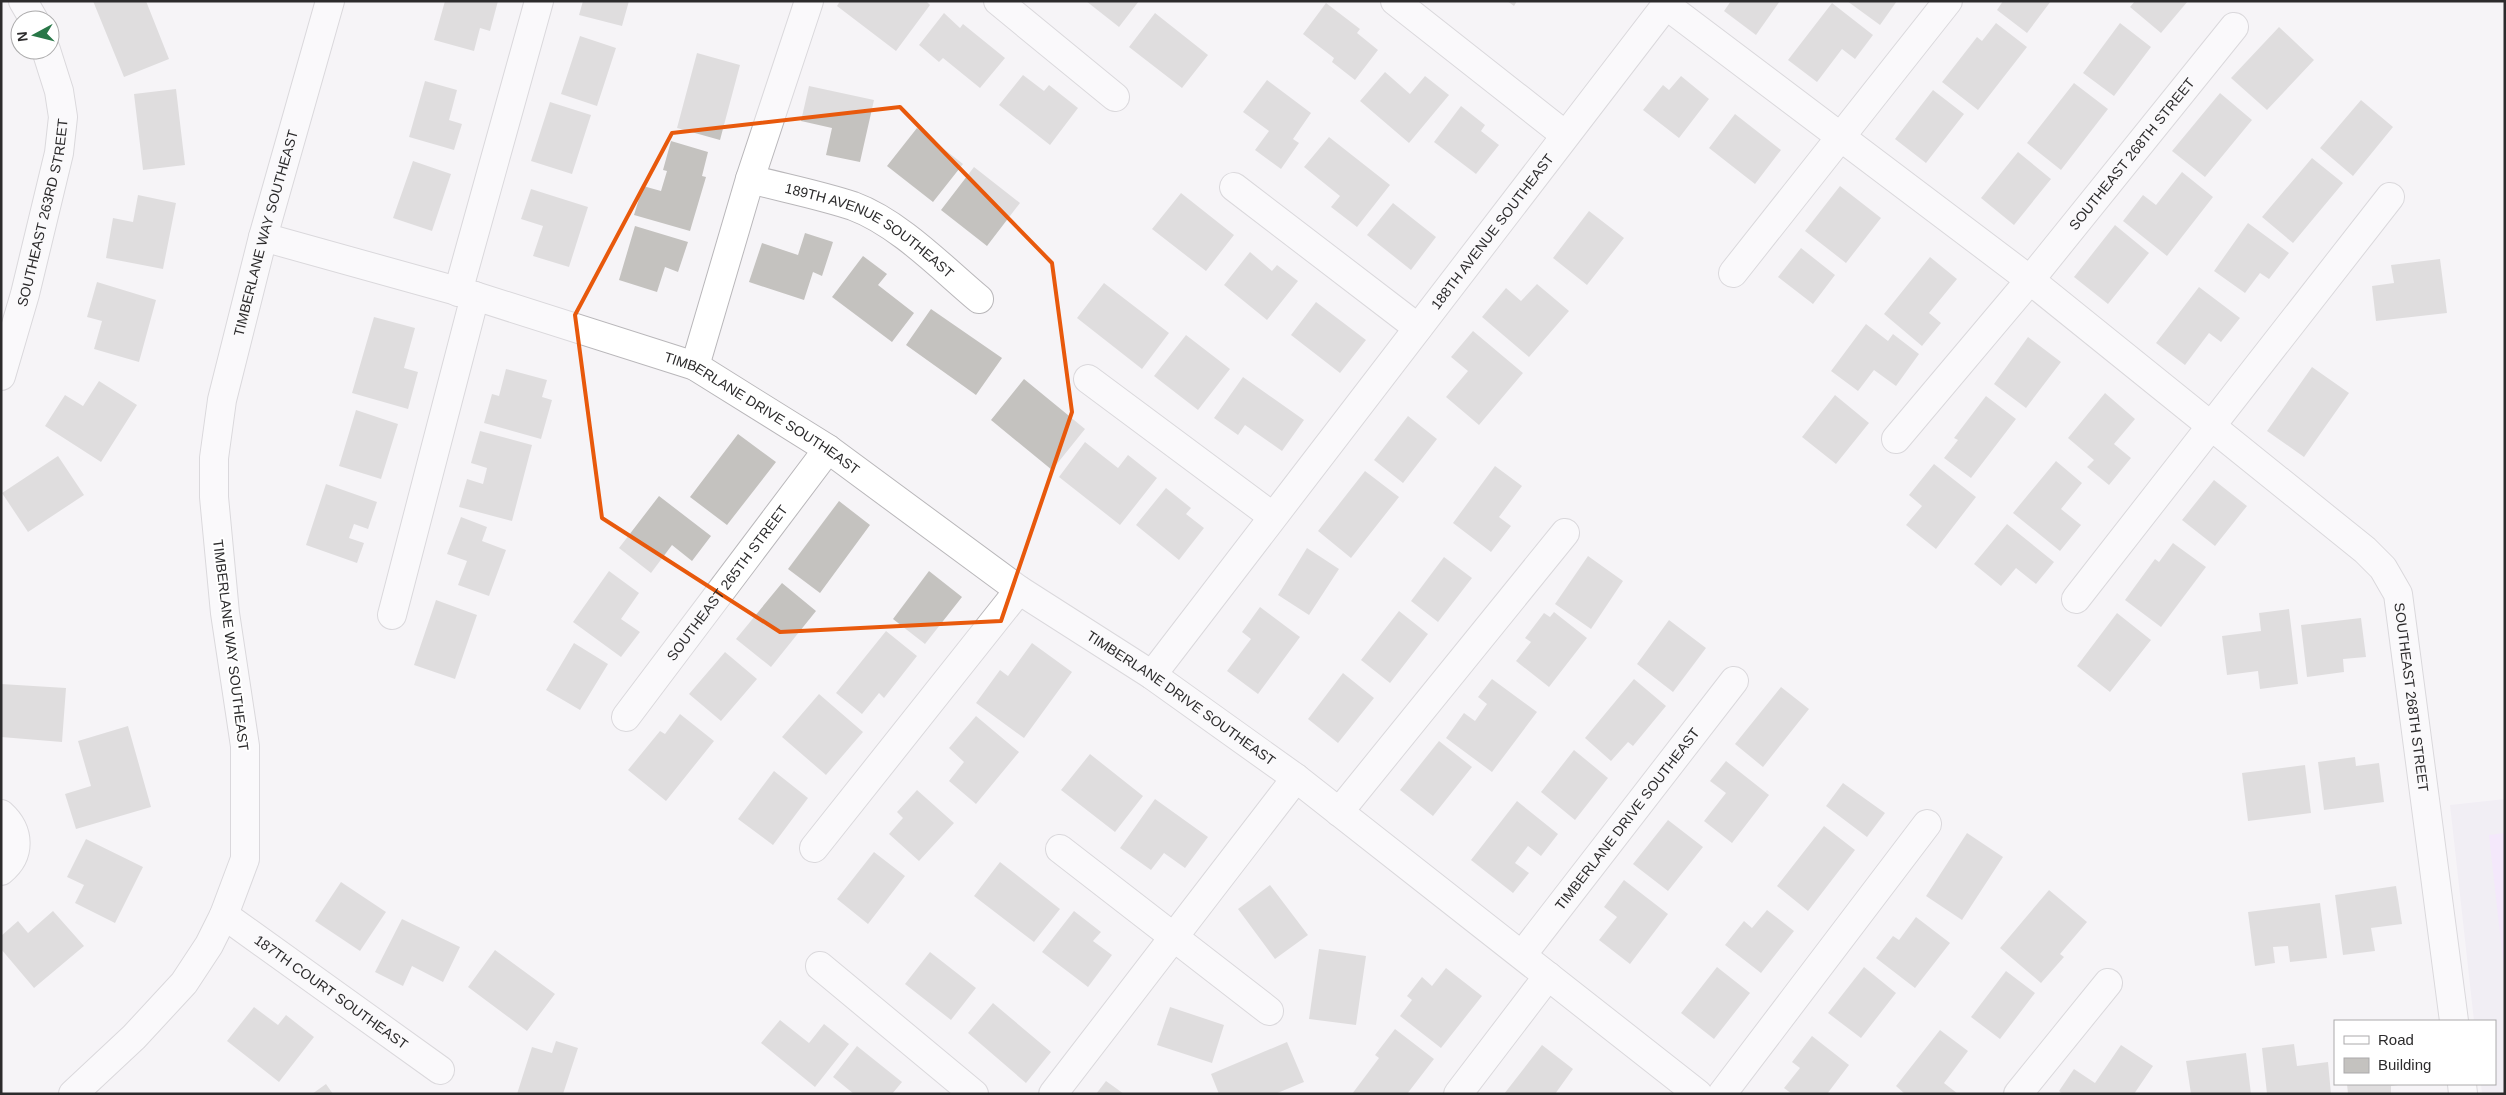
<svg xmlns="http://www.w3.org/2000/svg" width="2506" height="1095" viewBox="0 0 2506 1095" font-family="Arial,sans-serif">
<style>
.built{fill:#ece6f0}
.green{fill:#f1d9fe}
.building{fill:#c4c2bf}
.lines{fill:none;stroke-linecap:round;stroke-linejoin:round}
.minor-casing{stroke:#b9b7ba;stroke-width:30}
.tertiary-casing{stroke:#b9b7ba;stroke-width:30}
.minor{stroke:#fff;stroke-width:28}
.tertiary{stroke:#fff;stroke-width:28}
.marked{fill:none;stroke:#e8590c;stroke-width:4;stroke-linejoin:round}
.labels{text-anchor:middle;dominant-baseline:central;stroke-width:4;stroke-linejoin:round;paint-order:stroke}
.street-label{font-size:14px;fill:#2c2b2c;stroke:#fff}
</style>
<rect width="100%" height="100%" fill="#f6f4f7"/>
<!-- built -->
<path class="built" d="M2505,799V1094H2482L2481,1084H2495V1021H2474L2450,805Z"/>
<!-- green -->
<path class="green" d="M2505,833V978L2489,835Z"/>
<!-- building -->
<path class="building" d="M93,1H146L169,59L124,77Z
M445,1H498L490,31L480,28L474,51L434,40Z
M583,1H629L622,26L579,15Z
M840,1H926L930,5L896,51L837,6Z
M1086,1H1139L1119,27Z
M1507,1H1517L1514,6Z
M1731,1H1780L1756,35L1724,11Z
M1847,1H1897L1880,25Z
M2003,1H2051L2027,33L1997,10Z
M2135,1H2188L2161,33L2130,7Z
M1326,3L1360,29L1357,33L1378,50L1355,80L1332,62L1334,58L1303,34Z
M1832,3L1873,35L1855,59L1842,49L1817,82L1788,60Z
M944,13L960,28L963,24L1005,58L980,88L943,58L939,62L919,45Z
M1155,13L1208,55L1182,88L1129,47Z
M1996,23L2027,47L1978,110L1942,82L1977,37L1982,41Z
M2120,23L2151,47L2114,96L2083,73Z
M2279,27L2314,60L2267,110L2231,78Z
M580,36L616,48L597,106L561,94Z
M697,53L740,65L720,140L677,128Z
M1385,72L1410,94L1425,76L1449,95L1409,143L1360,101Z
M1023,75L1044,91L1049,85L1078,108L1050,145L999,105Z
M1681,76L1709,99L1679,138L1643,110L1663,85L1669,90Z
M1267,80L1311,113L1293,139L1299,143L1281,169L1255,150L1269,131L1243,112Z
M425,81L457,90L449,120L462,124L454,150L409,137Z
M2074,83L2108,109L2061,170L2027,143Z
M809,86L874,100L860,162L826,155L832,128L801,121Z
M176,89L185,165L143,170L134,94Z
M1933,90L1964,114L1926,163L1895,139Z
M2220,93L2252,120L2205,177L2172,151Z
M2361,100L2393,127L2353,176L2320,148Z
M550,102L591,115L572,174L531,161Z
M1461,106L1485,125L1481,131L1499,145L1476,174L1434,142Z
M1735,114L1781,150L1755,184L1709,148Z
M917,128L963,164L933,202L887,166Z
M1329,137L1390,185L1357,227L1331,207L1340,196L1304,167Z
M671,141L708,152L702,176L706,177L690,231L634,215L643,186L661,191L667,171L663,170Z
M2018,152L2051,179L2014,225L1981,198Z
M2312,158L2343,183L2293,243L2262,217Z
M413,161L451,174L432,231L393,218Z
M974,167L1020,203L987,246L941,210Z
M2182,172L2213,197L2167,256L2123,221L2143,195L2156,205Z
M1840,186L1881,218L1846,263L1805,231Z
M531,189L588,207L569,267L533,256L543,226L521,219Z
M1181,193L1234,235L1206,271L1152,229Z
M138,195L176,203L163,269L106,258L113,218L133,222Z
M1393,203L1436,237L1411,270L1367,235Z
M1589,211L1624,238L1587,285L1553,258Z
M2248,223L2289,253L2269,279L2260,273L2245,293L2214,271Z
M2115,225L2149,253L2108,304L2074,277Z
M635,226L688,242L678,272L665,267L657,292L619,280Z
M805,233L833,242L822,276L813,272L804,300L749,282L762,243L798,255Z
M1801,248L1835,275L1813,304L1778,277Z
M1250,252L1272,271L1277,265L1298,281L1267,320L1224,285Z
M863,256L887,274L878,285L914,313L892,342L832,297Z
M1930,257L1957,279L1929,313L1941,323L1922,346L1884,314Z
M2440,259L2447,313L2376,321L2372,286L2394,283L2391,265Z
M97,282L156,300L139,362L94,349L102,321L87,317Z
M1104,283L1169,333L1142,369L1077,318Z
M1537,284L1569,311L1529,357L1482,317L1506,288L1521,301Z
M2199,287L2240,318L2221,342L2209,333L2185,365L2156,343Z
M1316,302L1366,340L1340,373L1291,335Z
M931,309L1002,358L976,395L906,345Z
M374,317L415,328L404,368L418,372L408,409L352,393Z
M1866,324L1888,341L1893,334L1919,354L1896,386L1874,370L1858,391L1831,371Z
M1473,331L1523,373L1479,425L1446,397L1468,371L1451,357Z
M1186,335L1230,369L1198,410L1154,376Z
M2028,337L2061,362L2026,408L1994,384Z
M2312,367L2349,393L2304,457L2267,431Z
M506,369L547,380L542,397L552,400L541,439L484,423L492,394L499,396Z
M1243,377L1304,420L1282,451L1245,425L1238,435L1214,418Z
M1024,379L1085,429L1052,470L991,420Z
M99,381L137,405L101,462L45,426L65,395L83,406Z
M2105,393L2135,419L2114,444L2131,458L2109,485L2087,467L2094,460L2068,438Z
M1835,395L1869,423L1836,464L1802,437Z
M1986,396L2016,419L1971,478L1944,458L1958,440L1954,438Z
M356,410L398,424L381,479L339,466Z
M1408,416L1437,439L1403,483L1374,460Z
M480,431L532,445L512,521L459,507L467,479L483,484L487,468L471,463Z
M738,434L776,462L727,525L690,497Z
M1085,442L1118,468L1128,455L1157,478L1120,525L1059,477Z
M58,456L84,495L28,532L2,493Z
M2056,461L2082,483L2061,509L2081,525L2060,551L2013,513Z
M1934,464L1976,497L1936,549L1906,525L1922,506L1909,495Z
M1495,466L1522,486L1499,517L1511,526L1491,552L1453,523Z
M1365,471L1399,497L1351,558L1318,531Z
M2214,480L2247,506L2215,546L2182,520Z
M326,484L377,502L368,529L354,524L349,538L364,543L357,563L306,545Z
M1166,488L1191,508L1186,514L1204,528L1179,560L1136,525Z
M659,496L711,536L692,561L672,545L651,573L619,548Z
M839,501L870,525L820,593L788,569Z
M461,517L487,527L482,541L506,550L489,596L458,585L467,561L447,554Z
M2007,524L2054,562L2036,584L2016,568L2001,586L1974,564Z
M2173,543L2206,567L2161,627L2125,600L2155,559L2159,562Z
M1307,548L1339,569L1309,615L1278,595Z
M1588,556L1623,581L1591,629L1555,604Z
M1444,557L1472,578L1438,622L1411,601Z
M609,571L639,593L621,619L640,632L621,657L573,622Z
M929,571L962,597L925,644L893,619Z
M782,583L816,611L771,667L736,639Z
M436,600L477,615L455,679L414,665Z
M1260,607L1300,637L1258,694L1227,671L1251,639L1242,632Z
M2289,609L2298,684L2260,689L2258,671L2227,675L2222,636L2261,631L2259,613Z
M1399,611L1428,634L1390,683L1361,660Z
M1554,612L1587,638L1549,687L1516,661L1531,642L1525,638L1544,613L1550,617Z
M2117,613L2151,640L2110,692L2077,666Z
M2361,618L2366,657L2343,659L2344,672L2307,677L2301,625Z
M1669,620L1706,648L1673,692L1637,664Z
M886,631L917,656L884,698L879,693L862,714L836,693Z
M574,643L608,664L580,710L546,690Z
M1032,643L1072,672L1024,738L976,703L1000,670L1008,676Z
M725,652L757,679L721,721L689,694Z
M1343,673L1374,698L1338,743L1308,719Z
M1492,679L1537,712L1492,772L1446,738L1464,713L1475,721L1487,704L1478,697Z
M1634,679L1666,706L1633,746L1628,742L1611,761L1585,738Z
M1,684L66,688L62,742L1,737Z
M1781,687L1809,709L1763,767L1735,744Z
M819,694L863,732L826,775L782,737Z
M680,714L714,741L666,801L628,770L660,731L665,734Z
M976,716L1019,752L976,804L949,781L964,762L949,748Z
M128,726L151,807L76,829L65,794L91,786L78,741Z
M1439,741L1472,767L1433,816L1400,790Z
M1574,750L1608,778L1575,820L1541,792Z
M1090,754L1143,796L1115,832L1061,790Z
M2355,757L2356,766L2379,763L2384,802L2324,810L2318,762Z
M1726,761L1769,795L1732,843L1704,821L1726,793L1710,781Z
M2305,765L2311,813L2248,821L2242,773Z
M774,771L808,798L773,845L738,819Z
M1843,783L1885,813L1867,837L1826,806Z
M917,790L954,823L919,861L889,834L903,818L897,812Z
M1155,799L1208,837L1185,868L1164,853L1151,870L1120,848Z
M1517,801L1558,834L1541,856L1528,846L1515,863L1529,873L1513,893L1471,860Z
M1668,820L1703,847L1668,891L1633,864Z
M1824,826L1855,850L1808,911L1777,886Z
M1967,833L2003,857L1962,920L1926,896Z
M86,839L143,867L115,923L75,903L84,885L67,877Z
M874,852L905,876L868,924L837,899Z
M1000,862L1060,909L1034,942L974,896Z
M1624,880L1668,914L1630,964L1599,940L1617,917L1604,907Z
M341,882L386,912L360,951L315,921Z
M1270,885L1308,935L1275,959L1238,909Z
M2396,886L2402,924L2371,928L2375,951L2343,955L2335,895Z
M2049,890L2087,922L2060,954L2064,957L2041,983L2000,948Z
M2320,903L2327,958L2290,962L2288,946L2273,947L2275,963L2255,966L2248,912Z
M1767,910L1794,931L1761,973L1725,945L1744,921L1752,928Z
M53,911L84,946L34,988L1,949V936L18,921L28,933Z
M1074,911L1101,932L1093,941L1112,955L1088,987L1042,952Z
M1916,917L1950,943L1915,988L1876,958L1893,936L1899,940Z
M402,919L460,947L443,982L412,966L403,986L375,972Z
M1319,949L1366,956L1356,1025L1309,1019Z
M495,950L555,994L527,1031L468,987Z
M930,952L976,988L951,1020L905,984Z
M1717,967L1750,993L1714,1039L1681,1013Z
M1864,967L1896,993L1861,1038L1828,1013Z
M1446,968L1482,996L1441,1048L1400,1016L1412,1000L1407,996L1422,977L1432,986Z
M2006,971L2035,993L2000,1039L1971,1017Z
M993,1003L1051,1052L1026,1083L968,1033Z
M254,1007L278,1025L286,1015L314,1037L279,1082L227,1041Z
M1170,1007L1224,1025L1212,1063L1157,1045Z
M780,1020L809,1043L824,1024L849,1044L815,1087L761,1043Z
M1395,1029L1434,1059L1407,1094H1352L1379,1058L1375,1055Z
M1940,1030L1968,1051L1944,1083L1958,1094H1905L1896,1086Z
M1812,1036L1849,1065L1827,1094H1792L1784,1088L1800,1068L1792,1062Z
M556,1041L578,1048L563,1094H517L532,1047L552,1053Z
M1287,1042L1304,1082L1275,1094H1219L1211,1074Z
M2294,1044L2297,1066L2328,1062L2331,1094H2267L2262,1048Z
M1542,1045L1573,1069L1555,1094H1504Z
M2121,1045L2153,1066L2134,1094H2063L2059,1091L2074,1069L2095,1083Z
M857,1046L902,1082L892,1094H854L833,1077Z
M2246,1053L2251,1094H2191L2186,1061Z
M1106,1081L1124,1094H1096Z
M326,1084L333,1094H312Z
M2347,1084H2398V1085L2391,1086V1094H2348Z"/>
<g class="lines">
<!-- minor casing -->
<g class="minor-casing">
<g id="minor">
<path d="M23,1L34,20"/>
<path d="M998,1L1115,97"/>
<path d="M1395,1L1565,135"/>
<path id="s1" d="M1666,5L2030,280L2365,550L2383,568L2398,594L2454,1021"/>
<path id="s2" d="M750,179C784,188 820,195 853,206C899,223 942,268 979,299"/>
<path d="M1234,187L1418,328"/>
<path id="s3" d="M263,237L475,296L695,366L828,449L1019,590L1152,675L1296,778L1698,1094"/>
<path d="M1733,273L1948,1"/>
<path d="M458,292L539,1"/>
<path d="M695,366L750,179L809,1"/>
<path id="s4" d="M1,376L25,294L59,153L63,117L59,91L46,50"/>
<path d="M1088,379L1272,516"/>
<path id="s5" d="M1896,439L2030,280L2234,27"/>
<path d="M2076,599L2390,197"/>
<path d="M392,615L475,296"/>
<path id="s6" d="M1152,675L1669,1"/>
<path id="s7" d="M626,717L828,449"/>
<path d="M1339,812L1565,533"/>
<path d="M1,814C20,831 21,855 1,871"/>
<path d="M814,848L1019,590"/>
<path d="M1060,849L1269,1011"/>
<path id="s8" d="M224,915L440,1070"/>
<path id="s9" d="M1522,955L1734,681"/>
<path d="M820,966L974,1094"/>
<path d="M2462,1084L2463,1094"/>
<path d="M1053,1094L1296,778"/>
<path d="M1458,1094L1548,976"/>
<path d="M1722,1094L1927,824"/>
<path d="M2018,1094L2108,983"/>
</g>
</g>
<!-- tertiary casing -->
<g class="tertiary-casing">
<g id="tertiary">
<path id="s10" d="M73,1094L134,1037L184,983L209,945L224,915L245,859V746L225,613L214,497V458L222,400L263,237L330,1"/>
</g>
</g>
<!-- minor -->
<use href="#minor" class="minor"/>
<!-- tertiary -->
<use href="#tertiary" class="tertiary"/>
</g>
<!-- marked area -->
<path d="M0 0H2506V1095H0ZM900,107L1052,263L1072,412L1001,621L780,632L602,518L575,315L672,133Z" fill="#f6f4f7" fill-opacity=".55" fill-rule="evenodd"/>
<path class="marked" d="M900,107L1052,263L1072,412L1001,621L780,632L602,518L575,315L672,133Z"/>
<g class="labels">
<!-- street labels -->
<g class="street-label">
<text stroke="none"><textPath href="#s5" startOffset="370">SOUTHEAST 268TH STREET</textPath></text>
<text stroke="none"><textPath href="#s4" startOffset="169">SOUTHEAST 263RD STREET</textPath></text>
<text stroke="none"><textPath href="#s6" startOffset="559">188TH AVENUE SOUTHEAST</textPath></text>
<text stroke="none"><textPath href="#s10" startOffset="930">TIMBERLANE WAY SOUTHEAST</textPath></text>
<text stroke="none"><textPath href="#s2" startOffset="132">189TH AVENUE SOUTHEAST</textPath></text>
<text stroke="none"><textPath href="#s3" startOffset="532">TIMBERLANE DRIVE SOUTHEAST</textPath></text>
<text stroke="none"><textPath href="#s7" startOffset="168">SOUTHEAST 265TH STREET</textPath></text>
<text transform="translate(231 645) rotate(83)">TIMBERLANE WAY SOUTHEAST</text>
<text stroke="none"><textPath href="#s1" startOffset="1046">SOUTHEAST 268TH STREET</textPath></text>
<text stroke="none"><textPath href="#s3" startOffset="1040">TIMBERLANE DRIVE SOUTHEAST</textPath></text>
<text stroke="none"><textPath href="#s9" startOffset="172">TIMBERLANE DRIVE SOUTHEAST</textPath></text>
<text stroke="none"><textPath href="#s8" startOffset="132">187TH COURT SOUTHEAST</textPath></text>
</g>
</g>
<!-- border -->
<rect width="2506" height="1095" fill="none" stroke="#2c2b2c" stroke-width="5"/>
<!-- legend -->
<rect x="2334" y="1020" width="162" height="65" fill="#ffffff" stroke="#abaaab"/>
<rect x="2344" y="1036" width="25" height="8" fill="#ffffff" stroke="#abaaab"/>
<text x="2378" y="1045" font-size="15" fill="#2c2b2c">Road</text>
<rect x="2344" y="1058" width="25" height="15" fill="#c4c2bf" stroke="#abaaab"/>
<text x="2378" y="1070" font-size="15" fill="#2c2b2c">Building</text>
<!-- north arrow -->
<g transform="translate(35 35) rotate(263)"><circle r="24" fill="#ffffff" stroke="#abaaab"/>
<path d="M0-4L9 19L0 12L-9 19Z" fill="#287747"/>
<text y="-8" font-size="14" font-weight="bold" text-anchor="middle" fill="#2c2b2c">N</text>
</g>
</svg>
